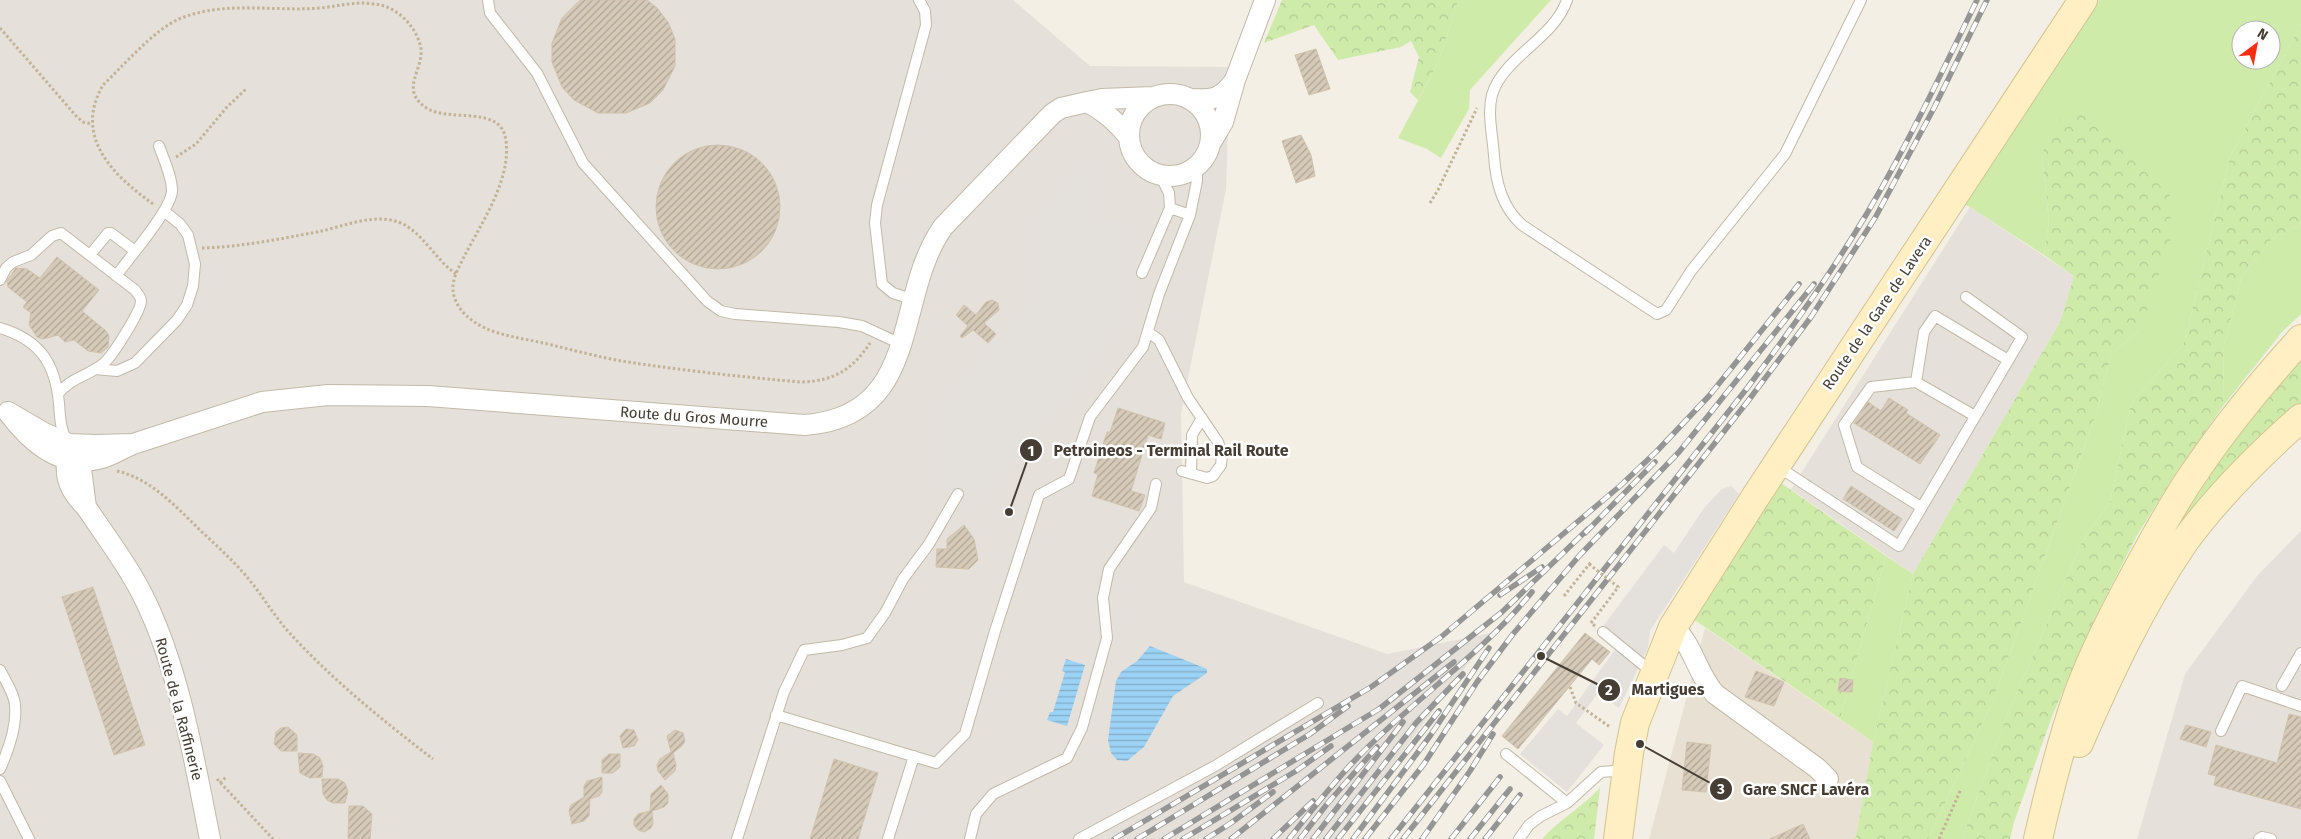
<svg xmlns="http://www.w3.org/2000/svg" width="2301" height="839" viewBox="0 0 2301 839" font-family="'Fira Sans',sans-serif">
<style>
.residential{fill:#e8e0d2}
.industrial{fill:#e5e0d9}
.green{fill:#cfebaa;fill-rule:evenodd}
.forest{fill:url(#forest-crowns)}
.parking{fill:#e4e1dd}
.water{fill:url(#water-rules)}
.building{fill:url(#building-hatch);stroke:#d1c2ac}
.lines{fill:none;stroke-linecap:round;stroke-linejoin:round}
.lane-casing{stroke:#c2b9a9;stroke-width:12}
.street-casing{stroke:#c2b9a9;stroke-width:22}
.secondary-casing{stroke:#d6c291;stroke-width:30}
.path{stroke:#c2b297;stroke-width:3;stroke-dasharray:2.5 2.5;stroke-linecap:butt}
.lane{stroke:#fff;stroke-width:10}
.street{stroke:#fff;stroke-width:20}
.secondary{stroke:#ffefc3;stroke-width:28}
.rail-casing{stroke:#959595;stroke-width:5.5}
.rail{stroke:#fff;stroke-width:4;stroke-dasharray:11;stroke-linecap:butt}
.path-bridge{stroke:#c2b297;stroke-width:3;stroke-dasharray:2.5 2.5;stroke-linecap:butt}
.labels{text-anchor:middle;dominant-baseline:central;stroke-width:5;stroke-linejoin:round;paint-order:stroke}
.street-label{font-size:15px;fill:#463e34;stroke:#fff}
.leader{fill:none;stroke:#463e34;stroke-width:2}
.callout-dot{fill:#463e34;stroke:#fff;stroke-width:2}
.mark-label{font-size:15px;text-anchor:middle;font-weight:bold;fill:#fff}
.callout-label{font-size:16px;text-anchor:middle;font-weight:bold;fill:#463e34;stroke:#fff;stroke-width:5;stroke-linejoin:round;paint-order:stroke}
</style>
<defs>
<pattern id="forest-crowns" width="20" height="18" patternUnits="userSpaceOnUse" patternTransform="scale(1.25)"><rect width="20" height="18" fill="#cfebaa"/><path d="M2 6a3 3 0 1 1 6 0M12 15a3 3 0 1 1 6 0" fill="none" stroke="#b3cb93"/></pattern>
<pattern id="water-rules" width="6" height="5" patternUnits="userSpaceOnUse" patternTransform="scale(1.25)"><rect width="6" height="5" fill="#9cd2f5"/><path d="M0 2.5h6" fill="none" stroke="#81acc7"/></pattern>
<pattern id="building-hatch" width="6" height="6" patternUnits="userSpaceOnUse" patternTransform="scale(1.25)"><rect width="6" height="6" fill="#d6cab9"/><path d="M-1 1l2-2M0 6l6-6M5 7l2-2" fill="none" stroke="#afa597"/></pattern>
</defs>
<rect width="100%" height="100%" fill="#f3efe4"/>
<!-- residential -->
<path class="residential" d="M1705,628L1873,742L1856,837L1853,839H1649Z"/>
<!-- industrial -->
<path class="industrial" d="M0,0H1013L1090,66L1230,67L1226,189L1181,413L1184,582L1387,654L1491,633L1337,839H0Z
M1970,207L2074,276L2060,322L1913,574L1791,489Z
M2301,531V839H2137L2185,674L2257,576Z"/>
<!-- green -->
<path class="green" d="M1458,0H1551L1470,90L1469,109L1441,158L1427,149L1398,138L1438,63Z
M2099,0H2301V24L2230,157L2184,343L2131,404L2110,502L2082,542L2006,718L1962,839H1928L1992,703L2096,414L2111,354L2141,329L2042,154L2049,222L2044,255L1970,207L1963,204ZM2241,30H2271V60H2241Z
M2301,224V314L2282,332L2223,406L2224,345L2242,276L2271,240Z
M1886,556L1913,574L1873,742L1840,719Z"/>
<!-- forest -->
<path class="forest" d="M1282,0H1458L1438,63L1418,100L1410,92L1419,57L1411,41L1401,47L1338,60L1314,25L1264,43Z
M2301,24V224L2271,240L2242,276L2224,345L2223,406L2176,473L2136,537L2094,620L2053,714L2014,822L2010,839H1962L2006,718L2082,542L2110,502L2131,404L2184,343L2230,157Z
M2081,112L2170,195L2171,238L2141,329L2111,354L2096,414L1992,703L1928,839H1853L1856,837L1873,742L1913,574L2060,322L2074,276L2044,255L2049,222L2042,154L2056,121Z
M2301,359V409L2180,528L2175,530L2229,446Z
M1781,483L1886,556L1840,719L1693,619Z
M1600,788L1594,839H1542C1560,819 1582,807 1600,788Z"/>
<!-- parking -->
<path class="parking" d="M1093,151L1094,216L1126,226L1129,290L1124,323L1066,404L1037,434L970,515L936,484L934,412L1028,301L1027,228Z
M1731,486L1739,494L1650,631L1648,648L1619,708L1598,693L1576,723L1604,745L1567,792L1520,754L1558,709L1567,716L1622,640L1604,625L1664,545L1674,553L1704,508L1722,489Z"/>
<!-- water -->
<path class="water" d="M1150,646L1207,669V673L1173,696L1144,747L1127,761L1117,760L1111,753L1108,740L1116,681L1121,672L1137,661Z
M1066,659L1085,665L1067,726L1047,720L1050,712H1053L1065,672L1062,671Z"/>
<!-- building -->
<path class="building" d="M580,0H647L657,8L668,22L675,39V66L663,90L650,103L626,113H598L574,100L562,87L552,62V43L562,18Z
M1316,49L1330,89L1309,95L1295,55Z
M1301,135L1311,155L1315,176L1296,183L1282,141Z
M656 207a62 62 0 1 1 124 0a62 62 0 1 1-124 0Z
M57,257L99,290L82,311L106,331L109,336L108,347L101,353L88,351L74,340L65,342L58,335L43,339L37,337L29,325L31,313L23,307L27,302L8,287L7,281L16,268L27,269L40,278Z
M992,300L998,303L999,310L984,323L996,334L988,343L973,330L962,338L960,336L968,326L956,315L964,305L976,315L986,302Z
M1889,398L1908,410L1906,413L1940,435L1920,464L1854,423L1868,402L1881,411Z
M1118,408L1165,423L1161,439L1148,435L1131,491L1145,495L1139,511L1092,496L1098,474L1094,473L1107,432H1110Z
M1851,486L1902,519L1894,531L1843,499Z
M964,525L974,539L978,560L969,569L936,567L937,549H947V539Z
M93,587L145,745L114,755L62,597Z
M1585,633L1610,652L1599,665L1592,659L1518,749L1502,736Z
M1756,671L1784,682L1774,706L1745,697Z
M1840,678L1853,680L1852,692L1838,691Z
M2289,714L2301,717V809L2214,785L2216,776L2208,774L2216,745L2277,763Z
M2186,725L2211,732L2206,747L2180,739Z
M288,727L297,735V751H281L274,744L276,732L281,728Z
M626,729L634,730L638,740L634,746L623,748L620,736Z
M675,730L683,733L685,741L682,746L673,753L676,765L675,771L665,780L658,771L657,765L660,759L671,752L667,736Z
M1687,742L1711,745L1706,792L1682,790Z
M298,753L313,754L320,758L323,766L322,777L310,778L300,773Z
M609,754H620V767L613,773H602V760Z
M834,759L878,773L858,839H810Z
M602,777V792L599,796L590,799L589,816L584,821L572,824L569,811L571,805L584,797V786L587,781Z
M322,779H338L345,783L348,791L345,803H333L327,800L323,794Z
M661,785L668,794V803L664,807L652,811L653,823L651,828L644,832L638,830L634,825V819L638,814L650,811L651,794Z
M349,806H363L372,814L370,839H348Z
M1803,824L1810,839H1770Z"/>
<g class="lines">
<!-- lane casing -->
<g class="lane-casing">
<path id="lane" d="M488,0L490,13L537,73L583,163L707,301L721,311L735,314L839,322L862,326L901,344
M1567,0C1554,39 1503,57 1492,95C1487,114 1493,137 1494,156C1496,183 1502,207 1522,225L1657,314L1666,310L1691,271L1785,154L1861,0
M1160,175L1169,193L1170,208L1190,215
M90,255L108,233H111L135,251
M1142,273L1170,208
M116,276C129,258 171,210 172,191C172,177 164,160 159,146
M0,280L6,268L13,262L31,255L52,236L61,233L135,290C137,293 141,297 141,301C141,311 112,357 103,364C88,376 70,378 58,394
M914,300L893,293L882,284L875,223L877,205L926,25L925,11L919,0
M0,328C40,340 55,363 59,403C60,416 60,429 67,441
M1148,332L1159,340L1188,398L1218,442L1222,454L1221,465L1213,476L1207,478L1182,471
M95,369L117,371L135,363L177,320L187,305L193,286L195,264L188,235L180,224L164,211
M1916,382L1975,416
M1777,466L1899,546L2022,337L1966,297
M1191,473L1192,435L1202,418
M1921,507L1857,467L1844,425L1871,387L1916,382L1924,332L1935,316L2008,360
M1603,632L1653,673
M0,670C5,680 15,695 15,706C17,726 8,751 0,769
M2282,686L2301,653
M776,715L936,763L965,734L995,631L1039,495L1069,479L1090,417L1143,347L1159,294L1190,215L1197,181V166
M2221,731L2242,686L2301,706
M1506,754L1567,803
M0,781L29,839
M737,839L784,692L804,650L842,645L867,638L885,613L903,579L929,544L958,494
M888,839L914,756
M970,839L976,814L993,794L1067,758L1082,728L1107,638L1103,598L1109,569L1151,508L1156,484
M1079,839L1215,766L1318,703
M1519,839L1529,825L1541,816L1567,803L1601,772L1627,770
M2259,839L2262,837L2271,839"/>
</g>
<!-- street casing -->
<g class="street-casing">
<path id="street" d="M1235,80L1265,0
M1129 135a41 41 0 1 1 82 0a41 41 0 1 1-82 0Z
M1189,99C1213,100 1221,100 1235,80L1223,122L1210,144
M1129,137C1116,122 1105,111 1087,102L1102,99L1153,97
M69,444C64,472 65,486 86,507L80,461L76,452L69,444L44,433L8,412C30,442 61,470 102,458C112,455 123,448 133,444L96,445L69,444
M133,444L262,402L328,395L428,396L805,425C923,416 893,298 943,227L1052,114L1061,108L1087,102
M86,507C107,538 131,570 147,604C181,677 194,760 210,839
M1673,627C1693,644 1697,674 1715,694L1817,768L1828,779"/>
</g>
<!-- secondary casing -->
<g class="secondary-casing">
<path id="secondary" d="M2079,743C2109,674 2141,605 2184,542C2217,497 2259,455 2301,418
M1618,839L1629,753L1635,723L1673,627L1756,496L2083,0
M2038,839C2049,791 2061,743 2077,697C2093,653 2115,611 2137,570C2156,536 2174,501 2197,469C2228,423 2264,380 2301,339"/>
</g>
<!-- path -->
<path class="path" d="M0,28L77,117L83,122L92,124
M176,157L196,144L227,107L247,88
M1430,203L1438,190L1477,108
M153,204C113,175 73,137 103,85C123,66 154,30 179,19C225,0 273,12 321,8C339,6 356,1 374,4C388,5 402,14 410,25C415,31 420,41 421,49C423,71 400,89 425,107C448,124 502,103 506,141C511,180 482,222 465,255C460,265 452,278 453,290C453,299 461,312 468,317C488,335 518,337 543,343C569,349 595,356 621,361C680,370 741,377 801,382C834,381 852,370 870,343
M202,248C241,247 279,239 317,232C343,227 376,211 403,224C424,235 436,260 456,274
M117,471C152,479 177,508 202,532C215,544 228,556 240,569C257,587 270,610 286,629C329,677 382,720 433,759
M1564,596L1591,562
M1595,626L1591,623L1619,586
M1570,687L1576,703L1610,727
M217,779L273,839
M220,783L226,777
M1939,839L1961,789"/>
<!-- lane -->
<use href="#lane" class="lane"/>
<!-- street -->
<use href="#street" class="street"/>
<!-- secondary -->
<use href="#secondary" class="secondary"/>
<!-- rail casing -->
<g class="rail-casing">
<path id="rail" d="M1585,533L1655,462
M1500,595L1542,567
M1114,839L1371,687L1441,637L1620,486L1657,451L1709,396L1799,284
M1137,839L1310,734L1348,706
M1164,839L1379,709L1502,612L1588,529
M1183,839L1296,771L1331,746
M1206,839L1231,823L1273,792
M1231,839L1454,662
M1273,839L1313,801
M1289,839C1312,810 1335,780 1361,754C1417,697 1481,655 1532,592
M1300,839L1327,804L1377,747
M1313,839L1403,722
M1326,839L1416,723L1463,674
M1338,839L1439,711
M1353,839L1430,736L1489,648
M1365,839L1424,764L1477,682L1513,634L1579,556L1679,452L1814,284
M1391,839L1748,387C1790,331 1830,275 1866,215C1907,146 1942,72 1977,0
M1403,839L1748,401L1811,317L1875,218L1934,108L1987,0
M1422,839L1470,771L1493,734
M1451,839L1500,777
M1470,839L1510,789
M1485,839L1520,795"/>
</g>
<!-- rail -->
<use href="#rail" class="rail"/>
<!-- path-bridge -->
<path class="path-bridge" d="M1589,564L1618,587"/>
</g>
<g class="labels">
<!-- street labels -->
<g class="street-label">
<text transform="translate(1877 313) rotate(-56)">Route de la Gare de Lavera</text>
<text transform="translate(694 417) rotate(4)">Route du Gros Mourre</text>
<text transform="translate(179 709) rotate(75)">Route de la Raffinerie</text>
</g>
</g>
<!-- callouts -->
<path class="leader" d="M1009 512L1031 450M1541 656L1609 690M1640 744L1721 789"/>
<g class="callout-dot">
<circle cx="1009" cy="512" r="5"/>
<circle cx="1541" cy="656" r="5"/>
<circle cx="1640" cy="744" r="5"/>
<circle cx="1031" cy="450" r="12"/>
<circle cx="1609" cy="690" r="12"/>
<circle cx="1721" cy="789" r="12"/>
</g>
<g class="mark-label">
<text x="1031" y="456">1</text>
<text x="1609" y="695">2</text>
<text x="1721" y="794">3</text>
</g>
<g class="callout-label">
<text x="1171" y="456">Petroineos - Terminal Rail Route</text>
<text x="1668" y="695">Martigues</text>
<text x="1806" y="795">Gare SNCF Lavéra</text>
</g>
<!-- north arrow -->
<g transform="translate(2256 45) rotate(32)"><circle r="24" fill="#ffffff" stroke="#b5b2ae"/>
<path d="M0-4L9 19L0 12L-9 19Z" fill="#ff2e10"/>
<text y="-8" font-size="14" font-weight="bold" text-anchor="middle" fill="#463e34">N</text>
</g>
</svg>
